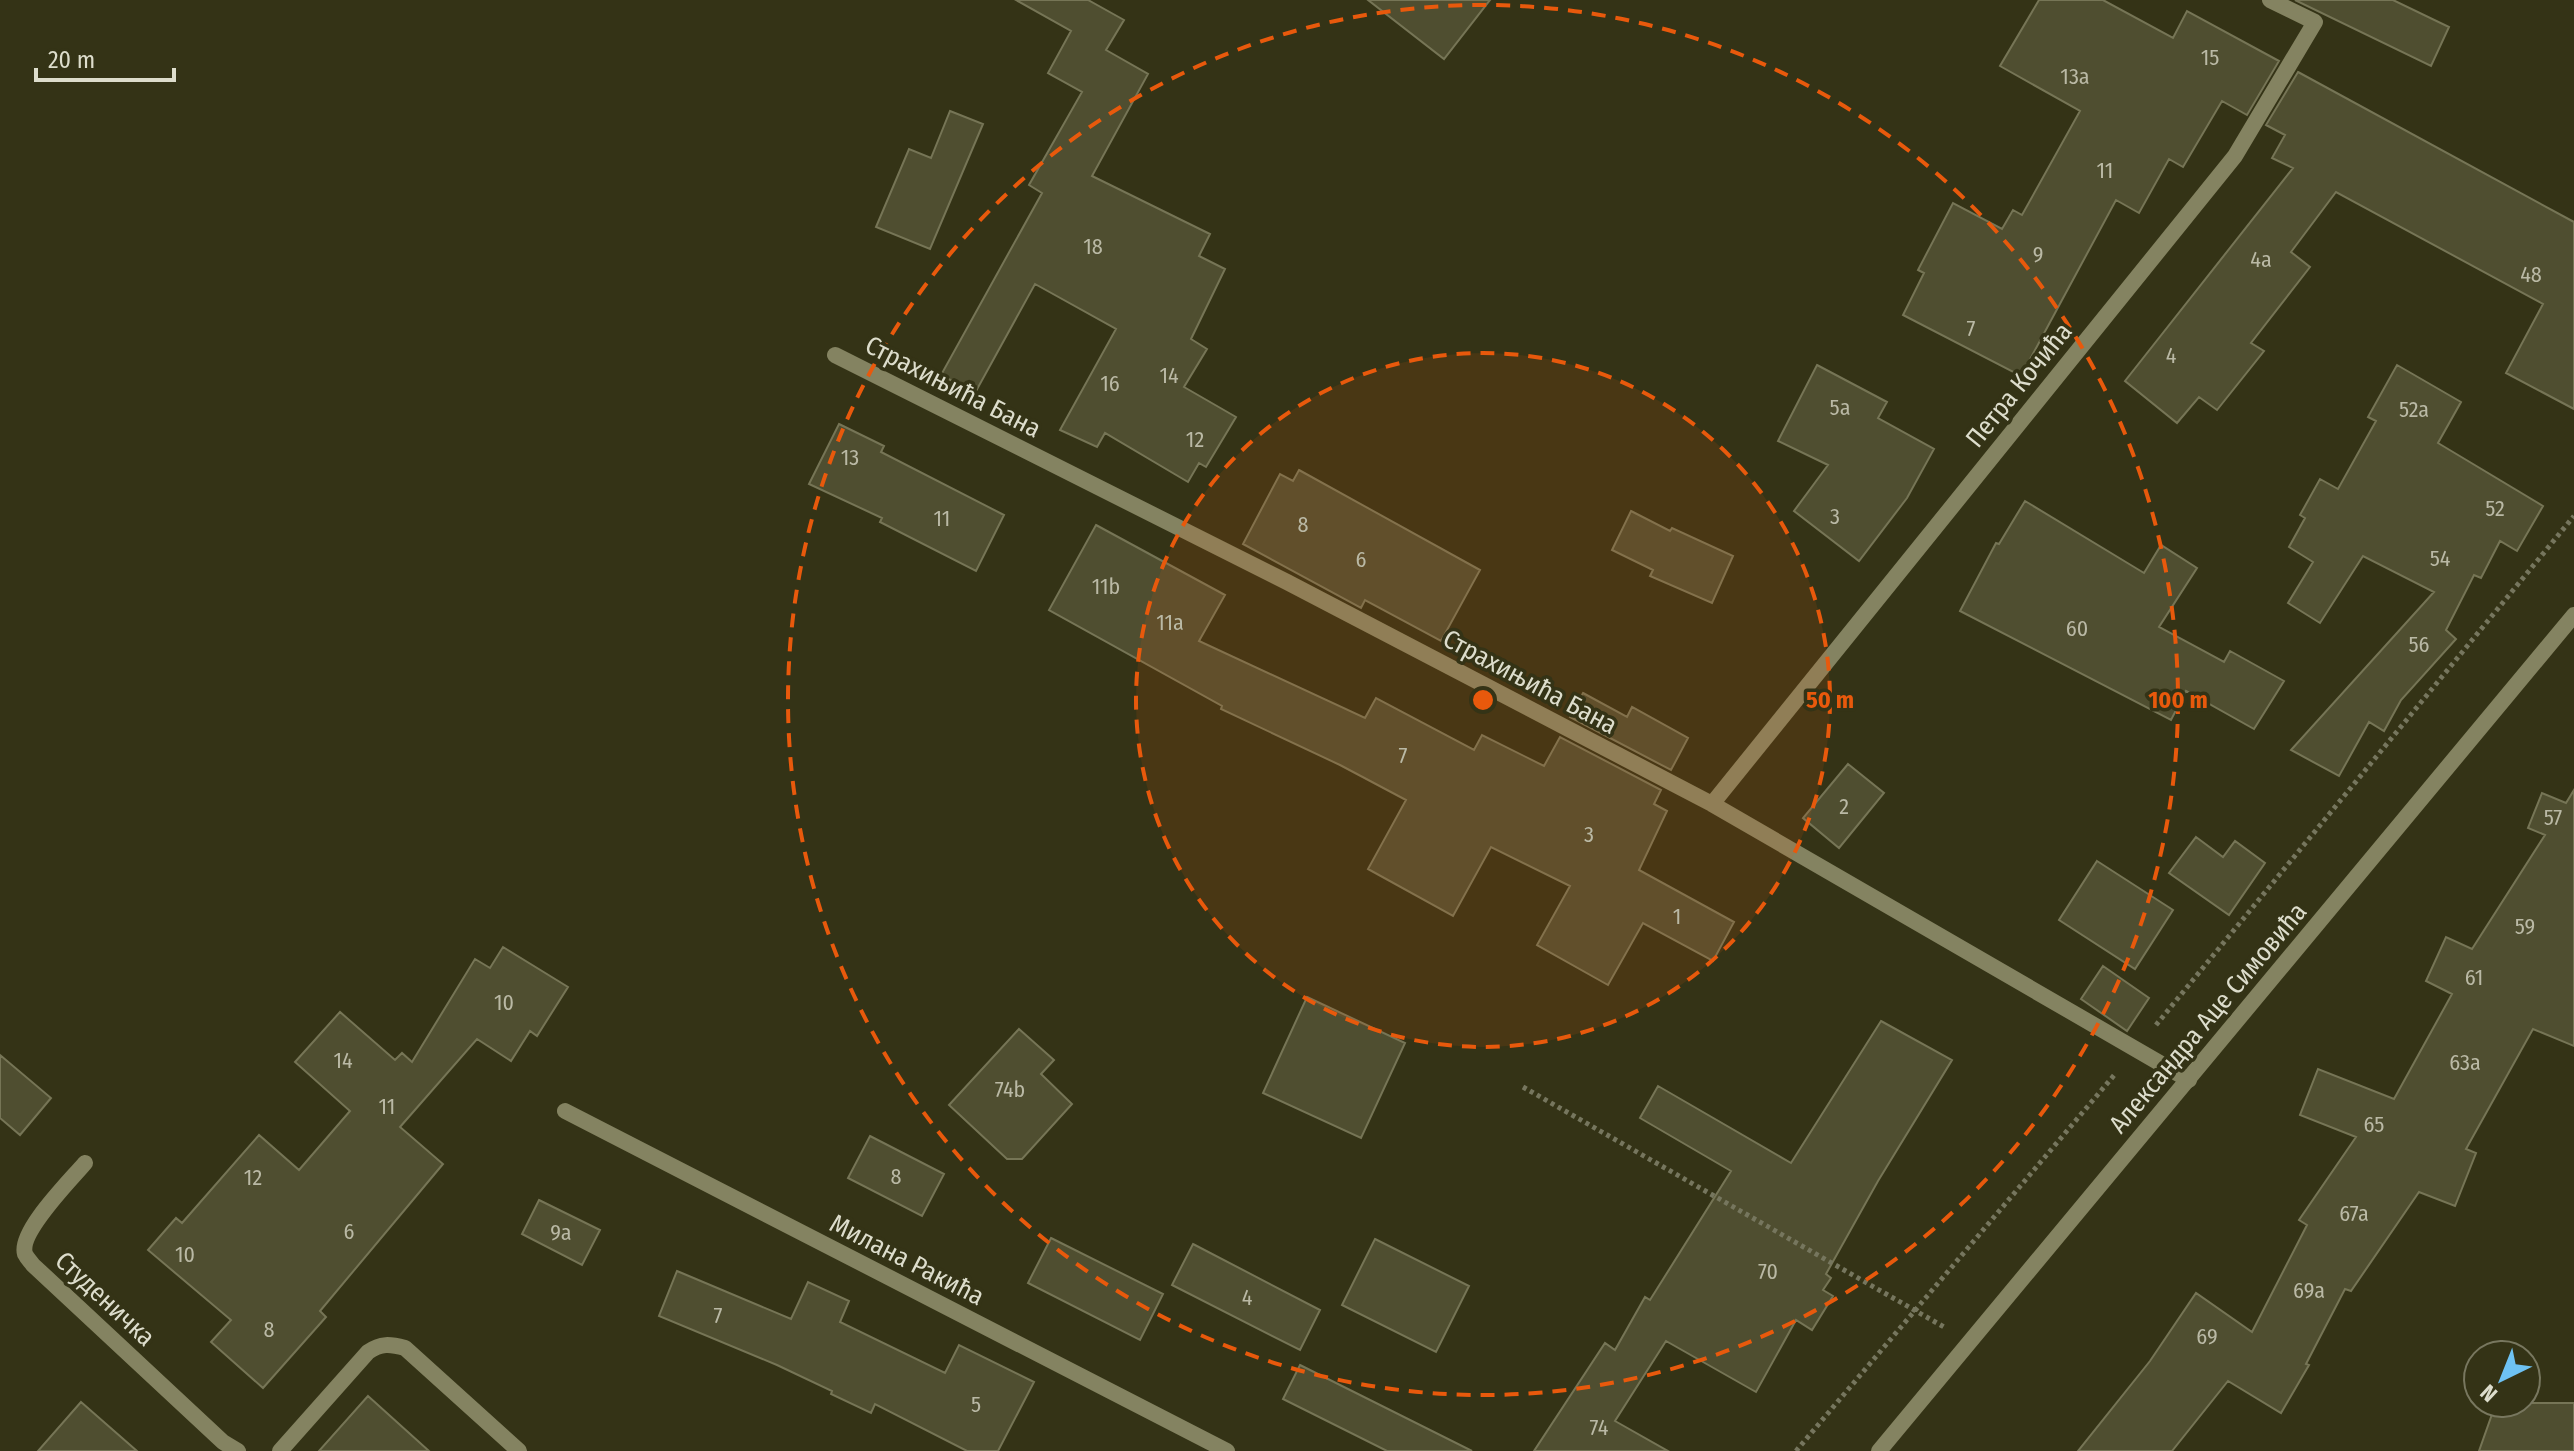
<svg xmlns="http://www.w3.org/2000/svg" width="2574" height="1451" viewBox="0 0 2574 1451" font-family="'Fira Sans Condensed',sans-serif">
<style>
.building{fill:#4f4e30;stroke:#767556;stroke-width:2}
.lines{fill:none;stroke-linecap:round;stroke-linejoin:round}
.path{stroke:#76765e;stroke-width:5;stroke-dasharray:4 4;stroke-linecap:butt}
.minor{stroke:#848361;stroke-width:16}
.tertiary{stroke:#848361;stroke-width:16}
.ring{fill:none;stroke:#e8590c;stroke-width:4;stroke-dasharray:14 10}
.labels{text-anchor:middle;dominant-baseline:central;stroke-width:7;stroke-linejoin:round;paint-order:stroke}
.number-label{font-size:22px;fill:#bab9a5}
.street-label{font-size:26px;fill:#ddc;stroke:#343316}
.centre{fill:#e8590c;stroke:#343316;stroke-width:4}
.ring-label{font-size:24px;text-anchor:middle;font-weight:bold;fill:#e8590c;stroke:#343316;stroke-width:7;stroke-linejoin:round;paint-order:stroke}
</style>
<rect width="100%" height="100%" fill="#343316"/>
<!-- building -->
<path class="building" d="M1016,0H1088L1124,20L1106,50L1148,74L1092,176L1210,234L1199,256L1225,269L1191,339L1207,349L1184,387L1236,417L1206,467L1199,463L1188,482L1105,433L1097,447L1060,430L1116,329L1035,284L975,393L941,375L1042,193L1029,185L1082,92L1048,73L1071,31Z
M1368,0H1490L1444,59Z
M2039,0H2103L2173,38L2187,11L2279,61L2247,115L2222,101L2183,167L2169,159L2139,213L2116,200L2021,376L1903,315L1924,273L1918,270L1953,203L2002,229L2013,210L2022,215L2080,111L2000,66Z
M2295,0H2393L2449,27L2431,66Z
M2298,72L2574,222V409L2506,373L2543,304L2336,192L2291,252L2310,267L2251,343L2264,351L2217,410L2199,397L2177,423L2125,381L2293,168L2272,158L2285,135L2266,125Z
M950,111L983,124L930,249L876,227L909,149L931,158Z
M1817,365L1887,402L1878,418L1934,449L1907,498L1859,561L1794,511L1828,465L1778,441Z
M2397,365L2461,402L2438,443L2543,506L2517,551L2500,541L2481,578L2474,575L2446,630L2456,639L2401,700L2384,731L2369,722L2339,776L2291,750L2434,592L2363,556L2320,623L2288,603L2313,562L2289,547L2305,518L2300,515L2320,479L2338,489L2376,421L2368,417Z
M839,424L884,446L881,452L1004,515L976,571L880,522L882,518L809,484Z
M1299,470L1480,570L1441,641L1365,600L1361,608L1243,544L1280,474L1293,481Z
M2025,501L2144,573L2161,545L2197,568L2159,627L2224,662L2230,651L2284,681L2254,729L2186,691L2171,720L1960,611L1996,543L1999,544Z
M1631,511L1670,531L1672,528L1733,556L1712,603L1650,576L1653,570L1612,550Z
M1096,525L1225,595L1199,641L1365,718L1376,698L1474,750L1482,735L1544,766L1560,737L1661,790L1654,804L1667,811L1639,870L1734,922L1713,961L1643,923L1608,985L1537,945L1570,886L1491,847L1453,916L1368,869L1406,800L1340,765L1221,709L1222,706L1049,610Z
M1583,693L1627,717L1632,707L1688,738L1671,770L1570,717Z
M1848,764L1884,793L1839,848L1803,818Z
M2574,790V1046L2533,1029L2466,1149L2476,1153L2455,1206L2419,1192L2351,1291L2345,1289L2306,1364L2309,1365L2281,1413L2228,1381L2172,1451H2078L2150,1361L2196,1293L2252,1332L2307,1225L2299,1220L2356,1137L2300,1115L2318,1069L2394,1099L2452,994L2426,981L2446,937L2472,949L2545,835L2528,828L2542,793L2566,803Z
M2196,837L2223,857L2235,841L2265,863L2229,915L2169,873Z
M2097,861L2173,910L2135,969L2059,920Z
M503,947L568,987L537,1036L530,1031L511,1061L477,1039L400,1127L443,1164L320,1311L326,1317L263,1388L211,1342L231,1320L148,1250L176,1218L182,1223L259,1135L299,1170L350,1111L295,1062L340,1012L395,1060L402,1053L412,1062L475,959L490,968Z
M2103,966L2149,998L2127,1031L2081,999Z
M1307,997L1405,1043L1361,1138L1263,1093Z
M1881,1021L1952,1060L1878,1181L1826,1274L1831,1278L1823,1290L1833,1296L1812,1330L1796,1320L1756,1392L1666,1341L1615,1421L1668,1451H1534L1605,1343L1615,1350L1645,1297L1650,1300L1731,1171L1640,1118L1658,1086L1791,1163Z
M1019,1029L1054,1060L1041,1074L1072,1104L1022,1159H1007L949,1105Z
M0,1055L51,1098L20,1135L0,1118Z
M870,1136L944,1174L922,1216L848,1178Z
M539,1200L600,1230L582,1265L522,1234Z
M1051,1238L1163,1294L1140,1340L1028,1283Z
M1375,1239L1469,1286L1436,1352L1342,1305Z
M1193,1244L1320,1310L1300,1350L1172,1285Z
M677,1271L791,1319L808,1282L849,1301L840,1322L945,1373L959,1345L1034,1382L998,1451H967L875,1404L871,1413L831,1394L832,1391L777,1365L659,1316Z
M1300,1365L1472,1451H1387L1283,1399Z
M368,1396L429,1451H319Z
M81,1402L137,1451H38Z
M2496,1403H2574V1451H2479Z"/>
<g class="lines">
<!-- path -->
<path class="path" d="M2156,1025L2574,516
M1523,1087L1944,1327
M1796,1451L2116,1073"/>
<!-- minor -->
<path class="minor" d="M835,355L1287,582L1712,804L2189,1080
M1712,804L2235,156L2315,22L2270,0
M565,1111L1227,1451
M85,1163C71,1180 18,1232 25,1254C27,1258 30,1261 33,1265L223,1442L238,1451
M280,1451L368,1352C381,1343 390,1344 405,1348L519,1451"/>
<!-- tertiary -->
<path class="tertiary" d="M1879,1451L2574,615"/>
</g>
<!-- distance rings -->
<circle cx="1483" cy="700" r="347" fill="#e8590c" fill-opacity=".12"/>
<g class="ring">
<circle cx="1483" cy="700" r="347"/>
<circle cx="1483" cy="700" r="695"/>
</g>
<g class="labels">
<!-- number labels -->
<g class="number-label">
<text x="2210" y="57">15</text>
<text x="2075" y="76">13a</text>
<text x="2105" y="170">11</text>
<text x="1093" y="246">18</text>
<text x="2038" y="254">9</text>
<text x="2261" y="259">4a</text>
<text x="2531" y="274">48</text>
<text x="1971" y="328">7</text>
<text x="2171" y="355">4</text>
<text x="1169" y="375">14</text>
<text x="1110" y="383">16</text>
<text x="1840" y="407">5a</text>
<text x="2414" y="409">52a</text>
<text x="1195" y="439">12</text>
<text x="850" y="457">13</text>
<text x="2495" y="508">52</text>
<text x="1835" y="516">3</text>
<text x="942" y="518">11</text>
<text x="1303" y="524">8</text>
<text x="2440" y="558">54</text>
<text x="1361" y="559">6</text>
<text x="1106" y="586">11b</text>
<text x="1170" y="622">11a</text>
<text x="2077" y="628">60</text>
<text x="2419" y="644">56</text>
<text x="1403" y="755">7</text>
<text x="1844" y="806">2</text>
<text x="2553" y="817">57</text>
<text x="1589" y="834">3</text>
<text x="1677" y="916">1</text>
<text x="2525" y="926">59</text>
<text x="2474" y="977">61</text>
<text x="504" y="1002">10</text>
<text x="343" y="1060">14</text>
<text x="2465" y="1062">63a</text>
<text x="1010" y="1089">74b</text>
<text x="387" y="1106">11</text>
<text x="2374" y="1124">65</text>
<text x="896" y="1176">8</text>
<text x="253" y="1177">12</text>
<text x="2354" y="1213">67a</text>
<text x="349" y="1231">6</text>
<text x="561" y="1232">9a</text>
<text x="185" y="1254">10</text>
<text x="1768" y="1271">70</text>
<text x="2309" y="1290">69a</text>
<text x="1247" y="1297">4</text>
<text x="718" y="1315">7</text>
<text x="269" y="1329">8</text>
<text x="2207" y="1336">69</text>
<text x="976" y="1404">5</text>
<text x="1599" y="1427">74</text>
</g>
<!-- street labels -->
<g class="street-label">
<text transform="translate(2019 385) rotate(-51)">Петра Кочића</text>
<text transform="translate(953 387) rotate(27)">Страхињића Бана</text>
<text transform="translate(1530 682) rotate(28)">Страхињића Бана</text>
<text transform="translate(2208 1018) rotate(-50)">Александра Аце Симовића</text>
<text transform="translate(907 1260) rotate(27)">Милана Ракића</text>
<text transform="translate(105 1299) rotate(43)">Студеничка</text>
</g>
</g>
<circle cx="1483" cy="700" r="12" class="centre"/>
<g class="ring-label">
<text x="1830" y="708">50 m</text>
<text x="2178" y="708">100 m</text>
</g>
<!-- north arrow -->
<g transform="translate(2502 1379) rotate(223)"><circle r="38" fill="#343316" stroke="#78775f" stroke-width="2"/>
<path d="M0-6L14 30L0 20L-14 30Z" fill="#6ec2f3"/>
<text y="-12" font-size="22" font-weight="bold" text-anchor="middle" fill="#ddddcc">N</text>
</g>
<!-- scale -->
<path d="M36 68v12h138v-12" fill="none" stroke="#ddddcc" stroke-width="4"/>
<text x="48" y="68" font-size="24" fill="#ddddcc" stroke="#343316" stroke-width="6" paint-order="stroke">20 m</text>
</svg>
